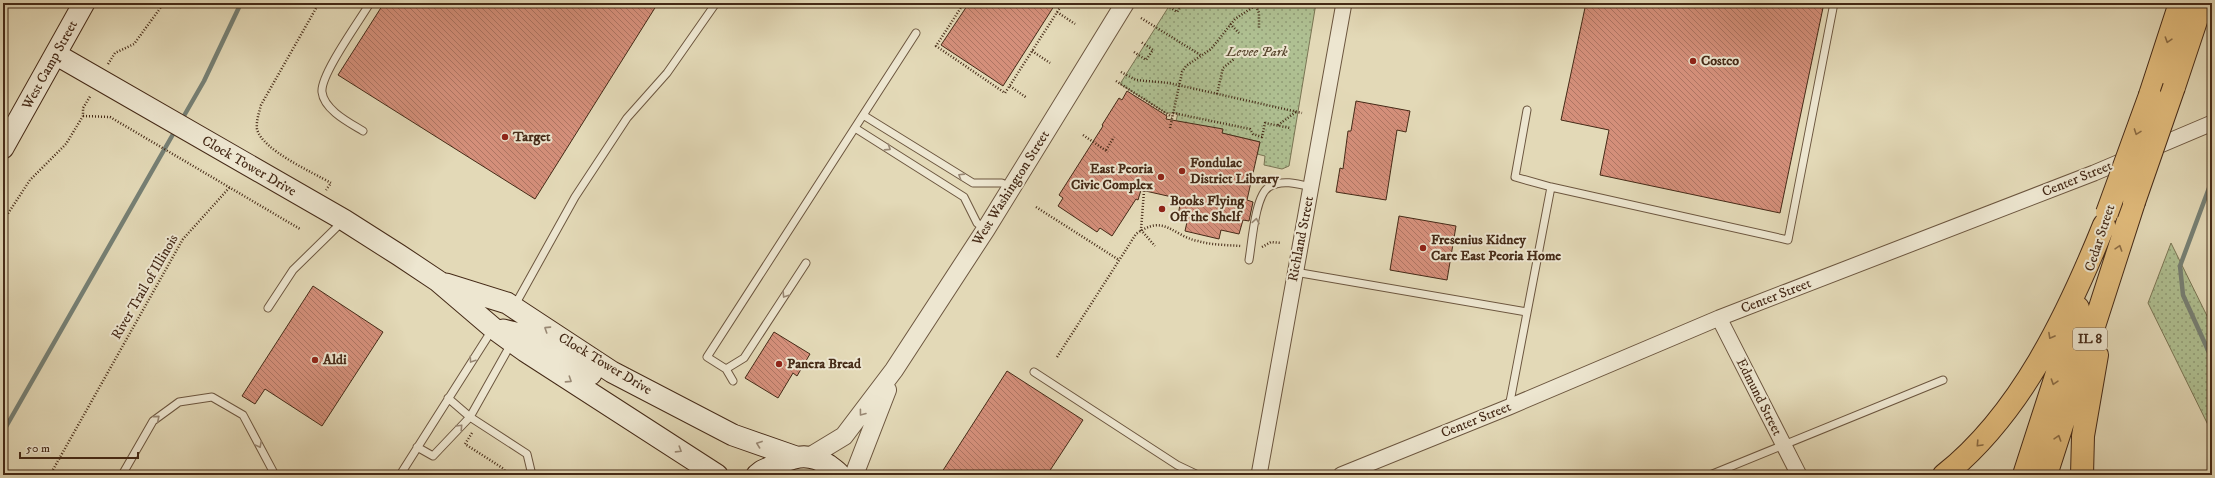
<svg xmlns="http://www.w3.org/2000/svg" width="2215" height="478" viewBox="0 0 2215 478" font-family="'IM FELL DW Pica',serif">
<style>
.park{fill:url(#park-dots);stroke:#7a7554}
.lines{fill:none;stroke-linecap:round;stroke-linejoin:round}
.stream{stroke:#768075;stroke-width:4.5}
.building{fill:url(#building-back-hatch);stroke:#452a17}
.service-casing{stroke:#6c563f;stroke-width:9}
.minor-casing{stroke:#6c563f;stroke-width:17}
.tertiary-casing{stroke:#6c563f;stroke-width:20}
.secondary-casing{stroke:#452a17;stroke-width:23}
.primary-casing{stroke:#452a17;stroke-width:24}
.path{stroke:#452a17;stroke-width:2.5;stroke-dasharray:1 2;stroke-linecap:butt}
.service{stroke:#ede6d0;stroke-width:7}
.minor{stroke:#ede6d0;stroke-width:15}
.tertiary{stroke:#ede6d0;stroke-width:18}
.secondary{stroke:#ede6d0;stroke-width:21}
.primary{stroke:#e2bc7c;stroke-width:22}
.primary-bridge-casing{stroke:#452a17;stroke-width:24;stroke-linecap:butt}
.primary-bridge{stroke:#e2bc7c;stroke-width:22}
.oneway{stroke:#8c6c44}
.oneway2{stroke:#998874}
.poi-dot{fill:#8f2418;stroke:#ede6d0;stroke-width:1.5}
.labels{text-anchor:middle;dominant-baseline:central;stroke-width:4;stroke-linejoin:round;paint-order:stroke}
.shield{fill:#ede6d0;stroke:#77624e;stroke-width:1}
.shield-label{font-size:13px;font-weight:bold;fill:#452a17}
.park-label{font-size:14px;font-style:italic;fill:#5a4830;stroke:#ede6d0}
.poi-label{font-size:14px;font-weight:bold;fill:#452a17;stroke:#ede6d0;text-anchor:start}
.street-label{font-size:14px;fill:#452a17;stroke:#ede6d0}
</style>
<defs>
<pattern id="park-dots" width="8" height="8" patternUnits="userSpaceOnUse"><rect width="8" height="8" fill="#afc092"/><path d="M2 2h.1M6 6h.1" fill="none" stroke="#909c76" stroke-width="1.8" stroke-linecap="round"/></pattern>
<pattern id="building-back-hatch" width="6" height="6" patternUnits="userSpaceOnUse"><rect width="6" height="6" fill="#d48f7a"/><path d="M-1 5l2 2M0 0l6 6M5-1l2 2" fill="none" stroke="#ae7563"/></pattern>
</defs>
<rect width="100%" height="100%" fill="#e3d9b7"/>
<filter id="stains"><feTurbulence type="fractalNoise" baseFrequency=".005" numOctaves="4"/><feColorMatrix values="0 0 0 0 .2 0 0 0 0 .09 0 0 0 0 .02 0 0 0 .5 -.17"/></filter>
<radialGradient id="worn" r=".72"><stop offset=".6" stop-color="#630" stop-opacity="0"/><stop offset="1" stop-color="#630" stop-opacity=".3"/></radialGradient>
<!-- park -->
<path class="park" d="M1171,3H1316L1289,166L1282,169L1264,165L1265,156L1257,154L1260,142L1222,133L1223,130L1176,121L1178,113H1166L1120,84Z
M2171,243L2212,326V433L2148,303Z"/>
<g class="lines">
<!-- stream -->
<path class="stream" d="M181,121L204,81L241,3
M2212,180L2180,266L2183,295L2212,359
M3,432L176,129"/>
</g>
<!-- building -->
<path class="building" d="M384,3H658L535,199L338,75Z
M969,3H1056L1003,86L941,45Z
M1586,3H1824L1780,213L1600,175L1609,130L1561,120Z
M1127,91L1167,116L1166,119L1223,129L1222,133L1260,142L1247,200L1253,202L1249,221L1243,220L1239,234L1221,230L1219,239L1185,231L1187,222L1177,221L1181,199L1141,190L1138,200L1136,199L1112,236L1100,228L1097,232L1058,206L1063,198L1059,195L1103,126L1102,125L1119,98L1122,100Z
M1356,101L1410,111L1406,132L1397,130L1386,200L1336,192L1340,168L1343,169L1348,131H1351Z
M1399,216L1456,226L1447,280L1390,270Z
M313,286L383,332L322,426L265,389L255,404L242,396Z
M774,332L810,354L797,376L793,373L778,398L745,378Z
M1007,371L1083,420L1047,475H940Z"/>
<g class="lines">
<!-- service casing -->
<g class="service-casing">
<path id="service" d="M1527,110L1515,177L1551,187L1788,240L1834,3
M863,115L973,183H1002L1011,188
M855,128L964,197L977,223L986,229
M363,131C350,123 324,110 322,92C320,75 360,20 370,3
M1249,260C1252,243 1255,195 1269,187C1281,179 1299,184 1311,187
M1295,272L1527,312
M515,305L575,197L627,118L667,73L716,3
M268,308L293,270L342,222
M726,369L744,358L806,263
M1034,372L1177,465L1198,475
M733,381L726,369L707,357L916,33
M448,398L470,417L527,454L532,475
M1509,407L1551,187
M417,447L433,456L470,417L511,344
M122,475L153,421L179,402L212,397L243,415L275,475
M400,475L492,330
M1710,475L1943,380"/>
</g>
<!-- minor casing -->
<g class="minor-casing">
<path id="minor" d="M1719,318L1799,475
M1259,475L1344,3
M1341,475L1509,407L1719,318L2094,173L2212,123"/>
</g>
<!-- tertiary casing -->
<g class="tertiary-casing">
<path id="tertiary" d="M811,456L844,436L894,370L986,229L1125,3
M854,475L887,390"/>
</g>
<!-- secondary casing -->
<g class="secondary-casing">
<path id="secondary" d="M57,55L344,220L399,255L438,281L493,328L525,351L717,475
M3,148L84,3
M446,284L507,303L612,372L733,435L796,457
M503,330L528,336L591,374
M757,475L762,471C785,461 804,448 828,465C832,468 837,471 840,475"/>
</g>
<!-- primary casing -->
<g class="primary-casing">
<path id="primary" d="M2174,87L2202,3
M2150,95L2180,3
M1944,475C2021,414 2068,314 2104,225
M2024,475L2078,308
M2046,475L2134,202
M2082,475L2083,436L2097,355"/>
</g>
<!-- path -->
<path class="path" d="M319,3L261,105C259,113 256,121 257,129C262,150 312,172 331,183L326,190
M964,3L936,46L1005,93L1063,3
M1165,4L1177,12L1183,3
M1256,6L1259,13V29
M1057,12L1075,24
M1141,18L1202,56
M1230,24L1239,33
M1032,51L1050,63
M1134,52L1146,60L1153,50L1141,42
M108,64L115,53L134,44L164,3
M1121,72L1136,80L1169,83L1302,113
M1116,81L1172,117
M1010,86L1027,98
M1217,94L1223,68L1234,59
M1173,113L1250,129L1253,134L1262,137L1265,123L1290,128
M83,116L110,117L300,229
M1278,125L1296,112
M1170,128L1182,72L1186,66L1211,49L1235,19L1259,3
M1083,135L1108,152
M1106,150L1114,137
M1144,191L1141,230L1155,246
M1036,207L1119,260
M3,221L30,180L66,144L83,116V108L91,95
M1262,247L1271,242L1281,243
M1057,357L1136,234C1165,213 1172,236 1198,241C1211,245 1227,245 1241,246
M472,433L465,444L504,469L506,475
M50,475L183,239L230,187"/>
<!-- service -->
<use href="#service" class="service"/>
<!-- minor -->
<use href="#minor" class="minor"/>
<!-- tertiary -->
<use href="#tertiary" class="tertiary"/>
<!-- secondary -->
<use href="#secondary" class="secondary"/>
<!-- primary -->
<use href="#primary" class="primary"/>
<!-- primary-bridge casing -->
<g class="primary-bridge-casing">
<path id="primary-bridge" d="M2134,202L2174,87
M2107,213L2150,95"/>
</g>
<!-- primary-bridge -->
<use href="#primary-bridge" class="primary-bridge"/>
</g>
<!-- one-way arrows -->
<defs><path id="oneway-chevron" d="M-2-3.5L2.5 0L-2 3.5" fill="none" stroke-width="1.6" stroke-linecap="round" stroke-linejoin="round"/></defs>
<g class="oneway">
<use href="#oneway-chevron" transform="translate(2168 40) rotate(108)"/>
<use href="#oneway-chevron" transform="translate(2137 132) rotate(110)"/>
<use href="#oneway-chevron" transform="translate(2119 248) rotate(-72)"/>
<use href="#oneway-chevron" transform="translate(2051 336) rotate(119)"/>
<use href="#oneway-chevron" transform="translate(2054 382) rotate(108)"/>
<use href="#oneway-chevron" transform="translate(2058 438) rotate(-72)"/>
<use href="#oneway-chevron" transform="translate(1979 444) rotate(133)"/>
</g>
<g class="oneway2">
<use href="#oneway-chevron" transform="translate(888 148) rotate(33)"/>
<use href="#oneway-chevron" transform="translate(961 176) rotate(-148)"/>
<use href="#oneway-chevron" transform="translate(1256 221) rotate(-80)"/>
<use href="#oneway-chevron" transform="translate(785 295) rotate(123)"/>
<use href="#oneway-chevron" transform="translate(547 329) rotate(-147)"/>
<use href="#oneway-chevron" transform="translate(472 360) rotate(124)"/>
<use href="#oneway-chevron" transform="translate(569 380) rotate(33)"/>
<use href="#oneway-chevron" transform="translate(862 413) rotate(127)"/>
<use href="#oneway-chevron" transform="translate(157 418) rotate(-40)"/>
<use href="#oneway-chevron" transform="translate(460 427) rotate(-47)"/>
<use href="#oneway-chevron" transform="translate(759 444) rotate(-160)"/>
<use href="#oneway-chevron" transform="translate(259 445) rotate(62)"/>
<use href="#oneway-chevron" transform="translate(679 450) rotate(32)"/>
</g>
<!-- markers -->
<g class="poi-dot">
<circle cx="1693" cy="61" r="4"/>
<circle cx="505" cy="137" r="4"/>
<circle cx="1182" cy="171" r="4"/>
<circle cx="1161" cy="177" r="4"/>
<circle cx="1162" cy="209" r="4"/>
<circle cx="1423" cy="248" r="4"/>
<circle cx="315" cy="360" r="4"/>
<circle cx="779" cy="364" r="4"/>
</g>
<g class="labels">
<!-- shield labels -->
<rect class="shield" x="2073" y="328" width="34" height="22" rx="3"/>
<g class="shield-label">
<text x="2090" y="339">IL 8</text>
</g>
<!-- park labels -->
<g class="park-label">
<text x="1257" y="52">Levee Park</text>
</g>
<!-- poi labels -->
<g class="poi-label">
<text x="1701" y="61">Costco</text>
<text x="513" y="137">Target</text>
<text x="1190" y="163">Fondulac<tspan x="1190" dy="16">District Library</tspan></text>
<text x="1153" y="169" text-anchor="end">East Peoria<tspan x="1153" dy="16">Civic Complex</tspan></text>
<text x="1170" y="201">Books Flying<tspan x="1170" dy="16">Off the Shelf</tspan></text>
<text x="1431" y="240">Fresenius Kidney<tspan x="1431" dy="16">Care East Peoria Home</tspan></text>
<text x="323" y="360">Aldi</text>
<text x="787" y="364">Panera Bread</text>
</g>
<!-- street labels -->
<g class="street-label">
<text transform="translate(50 65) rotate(-61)">West Camp Street</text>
<text transform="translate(249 166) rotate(30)">Clock Tower Drive</text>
<text transform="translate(2077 179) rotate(-22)">Center Street</text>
<text transform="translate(1011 188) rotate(-58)">West Washington Street</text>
<text transform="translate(2100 238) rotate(-72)">Cedar Street</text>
<text transform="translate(1301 239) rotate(-79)">Richland Street</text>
<text transform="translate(145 287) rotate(-60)">River Trail of Illinois</text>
<text transform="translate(1776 296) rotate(-21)">Center Street</text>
<text transform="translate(605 364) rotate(31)">Clock Tower Drive</text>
<text transform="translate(1759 397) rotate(63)">Edmund Street</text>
<text transform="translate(1476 420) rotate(-22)">Center Street</text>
</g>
</g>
<!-- margin -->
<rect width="2215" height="478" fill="none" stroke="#e3d9b7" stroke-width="16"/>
<rect x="4" y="4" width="2207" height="470" fill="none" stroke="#452a17" stroke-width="2"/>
<rect x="8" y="8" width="2199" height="462" fill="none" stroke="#452a17"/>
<!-- scale -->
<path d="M20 452v6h118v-6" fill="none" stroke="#452a17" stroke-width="2"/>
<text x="26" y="452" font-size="12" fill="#452a17" stroke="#ede6d0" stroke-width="3" paint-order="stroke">50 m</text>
<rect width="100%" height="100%" filter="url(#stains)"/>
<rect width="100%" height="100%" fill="url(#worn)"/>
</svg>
